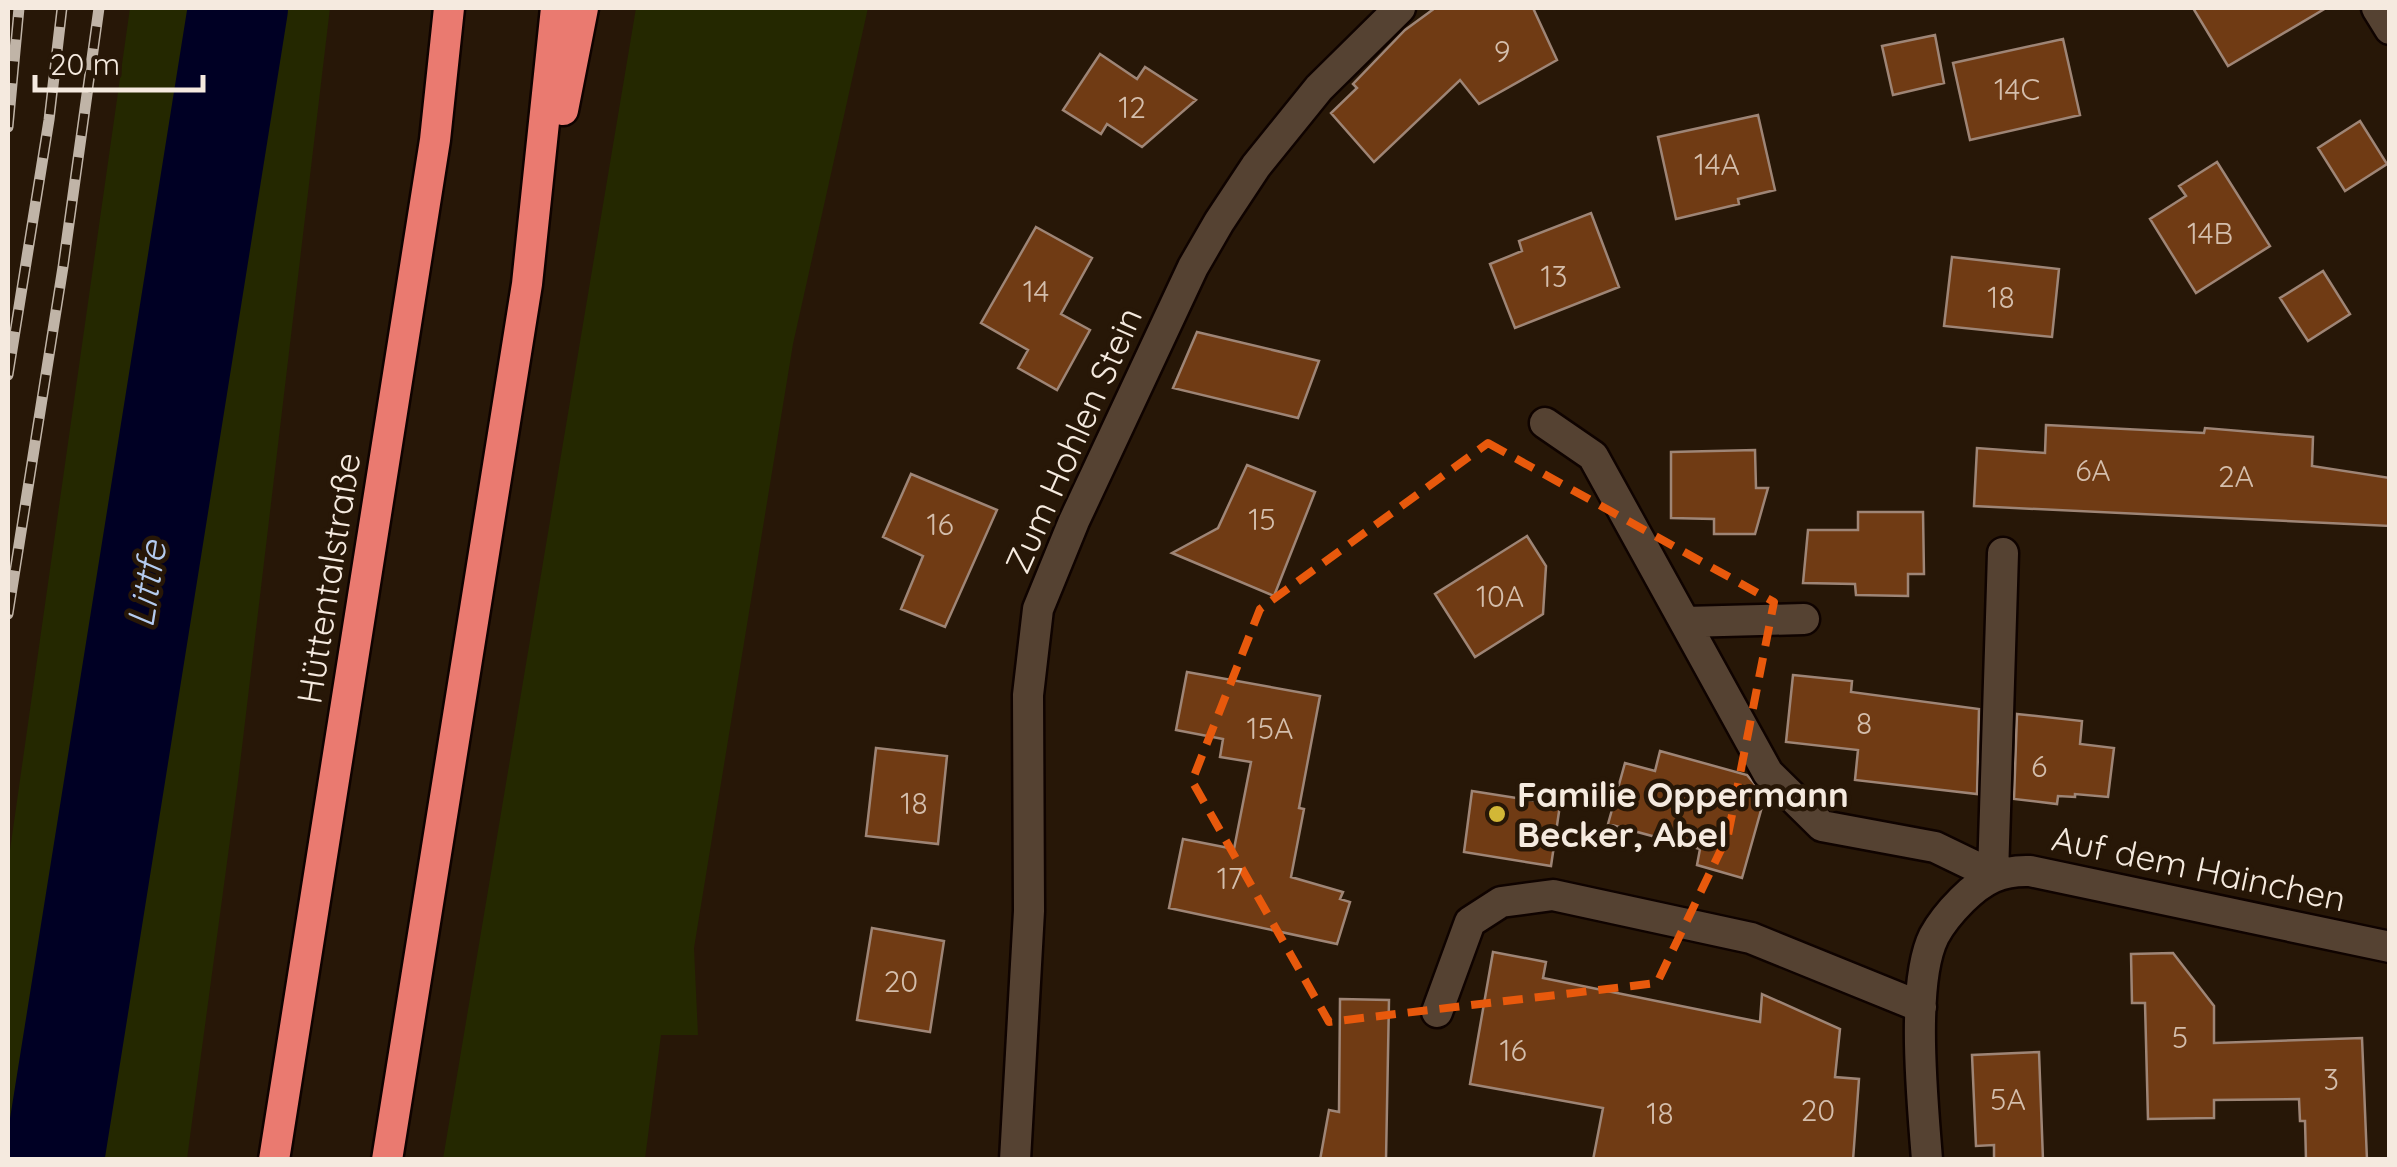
<svg xmlns="http://www.w3.org/2000/svg" width="2397" height="1167" viewBox="0 0 2397 1167" font-family="Quicksand,sans-serif">
<style>
.green{fill:#242800}
.lines{fill:none;stroke-linecap:round;stroke-linejoin:round}
.river{stroke:#000024;stroke-width:100}
.building{fill:#703b14;stroke:#9e8576;stroke-width:2.5}
.minor-casing{stroke:#0f0300;stroke-width:35}
.highway-casing{stroke:#0f0300;stroke-width:35}
.minor{stroke:#554232;stroke-width:30}
.highway{stroke:#ea7a70;stroke-width:30}
.rail-casing{stroke:#c0b4a7;stroke-width:11}
.rail{stroke:#271707;stroke-width:8;stroke-dasharray:22;stroke-linecap:butt}
.marked{fill:none;stroke:#e8590c;stroke-width:8;stroke-dasharray:20 12;stroke-linejoin:round}
.poi-dot{fill:#d2b736;stroke:#271707;stroke-width:4}
.labels{text-anchor:middle;dominant-baseline:central;stroke-width:9;stroke-linejoin:round;paint-order:stroke}
.number-label{font-size:30px;fill:#d4beac}
.street-label{font-size:35px;fill:#f5eadf;stroke:#271707}
.poi-label{font-size:35px;font-weight:bold;fill:#f5eadf;stroke:#271707;text-anchor:start}
.water-label{font-size:38px;font-style:italic;fill:#b4cbef;stroke:#271707}
</style>
<rect width="100%" height="100%" fill="#271707"/>
<!-- green -->
<path class="green" d="M130,8H330L238,781L187,1159H8V864Z
M636,8H868L793,344L694,948L698,1035H661L645,1159H443Z"/>
<g class="lines">
<!-- river -->
<path class="river" d="M54,1160L238,8"/>
</g>
<!-- building -->
<path class="building" d="M1435,8H1533L1557,60L1479,104L1460,80L1374,162L1331,113L1357,88L1353,84L1405,30Z
M2193,8H2326L2228,66Z
M1935,35L1944,83L1893,95L1882,46Z
M2063,39L2080,115L1970,140L1953,63Z
M1100,54L1137,79L1145,67L1196,100L1142,147L1107,124L1101,134L1063,110Z
M1758,115L1775,190L1738,199L1739,204L1676,219L1658,137Z
M2360,121L2387,164L2345,191L2318,148Z
M2217,162L2270,246L2196,293L2150,219L2186,196L2179,186Z
M1591,213L1619,287L1515,328L1490,264L1522,251L1519,241Z
M1036,227L1092,258L1061,314L1090,330L1057,390L1018,368L1028,350L981,323Z
M1952,257L2059,269L2052,337L1944,326Z
M2323,271L2350,314L2308,341L2280,298Z
M1197,332L1319,361L1298,418L1173,388Z
M2046,425L2204,433L2205,428L2313,437L2312,466L2390,478V526L1974,506L1977,448L2045,453Z
M1755,450L1756,488H1768L1755,534H1714V519L1671,518V452Z
M1247,465L1315,492L1274,596L1172,553L1218,528Z
M911,474L997,510L945,627L901,609L923,556L883,537Z
M1858,512H1923L1924,574H1908V596L1856,595L1855,584L1803,583L1808,530H1858Z
M1527,536L1546,566L1543,614L1475,657L1435,594Z
M1187,672L1320,696L1299,808L1304,809L1291,877L1343,892L1340,899L1350,902L1337,944L1169,908L1183,839L1234,849L1251,762L1220,757L1223,739L1176,730Z
M1793,675L1852,681L1851,692L1979,709L1977,794L1855,780L1858,750L1786,742Z
M2017,714L2082,721L2080,744L2114,748L2108,797L2075,794V797L2058,796L2057,804L2014,799Z
M876,748L947,756L938,844L866,836Z
M1660,751L1747,775L1765,796L1742,878L1697,865L1700,849L1608,824L1625,763L1655,771Z
M1472,791L1560,805L1551,866L1464,852Z
M872,928L944,941L930,1032L857,1020Z
M1493,952L1546,962L1543,978L1760,1022L1762,994L1840,1029L1835,1077L1859,1079L1853,1160H1593L1603,1108L1470,1084Z
M2173,953L2214,1006V1043L2362,1038L2367,1160H2306L2305,1121H2300L2299,1099L2214,1100V1118L2148,1119L2145,1003H2132L2131,954Z
M1340,999L1389,1000L1386,1160H1320L1329,1110L1339,1112Z
M2039,1052L2043,1160H1994V1145L1976,1146L1972,1055Z"/>
<g class="lines">
<!-- minor casing -->
<g class="minor-casing">
<path id="minor" d="M2377,8L2390,29
M1545,423L1593,456L1768,773L1822,826L1935,847L1993,875L2003,553
M1685,622L1804,619
M1437,1012L1470,922L1501,902L1553,895L1751,938L1921,1007
M1015,1160L1029,911L1028,695L1038,609L1074,521L1193,267L1219,222L1256,166L1319,88L1400,8
M1927,1160C1923,1105 1910,984 1934,936C1941,923 1952,910 1962,900C1983,879 2001,870 2030,871L2390,947"/>
</g>
<!-- highway casing -->
<g class="highway-casing">
<path id="highway" d="M563,110L583,8
M274,1160L435,140L449,8
M387,1160L527,284L556,8"/>
</g>
<!-- minor -->
<use href="#minor" class="minor"/>
<!-- highway -->
<use href="#highway" class="highway"/>
<!-- rail casing -->
<g class="rail-casing">
<path id="rail" d="M8,127L19,8
M8,375L49,120L62,8
M8,614L63,267L99,8"/>
</g>
<!-- rail -->
<use href="#rail" class="rail"/>
</g>
<!-- marked area -->
<path class="marked" d="M1488,443L1774,602L1728,835L1657,983L1329,1022L1192,781L1260,609Z"/>
<!-- markers -->
<circle class="poi-dot" cx="1497" cy="814" r="10"/>
<g class="labels">
<!-- number labels -->
<g class="number-label">
<text x="1502" y="51">9</text>
<text x="2017" y="89">14C</text>
<text x="1132" y="107">12</text>
<text x="1717" y="164">14A</text>
<text x="2210" y="233">14B</text>
<text x="1554" y="276">13</text>
<text x="1036" y="291">14</text>
<text x="2001" y="297">18</text>
<text x="2093" y="470">6A</text>
<text x="2236" y="476">2A</text>
<text x="1262" y="519">15</text>
<text x="940" y="524">16</text>
<text x="1500" y="596">10A</text>
<text x="1864" y="723">8</text>
<text x="1270" y="728">15A</text>
<text x="2039" y="766">6</text>
<text x="914" y="803">18</text>
<text x="1230" y="878">17</text>
<text x="901" y="981">20</text>
<text x="2180" y="1037">5</text>
<text x="1513" y="1050">16</text>
<text x="2331" y="1079">3</text>
<text x="2008" y="1099">5A</text>
<text x="1818" y="1110">20</text>
<text x="1660" y="1113">18</text>
</g>
<!-- street labels -->
<g class="street-label">
<text transform="translate(1073 440) rotate(-66)">Zum Hohlen Stein</text>
<text transform="translate(328 578) rotate(-81)">Hüttentalstraße</text>
<text transform="translate(2199 868) rotate(12)">Auf dem Hainchen</text>
</g>
<!-- poi labels -->
<g class="poi-label">
<text x="1517" y="794">Familie Oppermann<tspan x="1517" dy="40">Becker, Abel</tspan></text>
</g>
<!-- water labels -->
<g class="water-label">
<text transform="translate(146 584) rotate(-81)">Littfe</text>
</g>
</g>
<!-- border -->
<rect width="2397" height="1167" fill="none" stroke="#f5eadf" stroke-width="20"/>
<!-- scale -->
<path d="M35 75v15h168v-15" fill="none" stroke="#f5eadf" stroke-width="5"/>
<text x="50" y="75" font-size="30" fill="#f5eadf" stroke="#271707" stroke-width="8" paint-order="stroke">20 m</text>
</svg>
